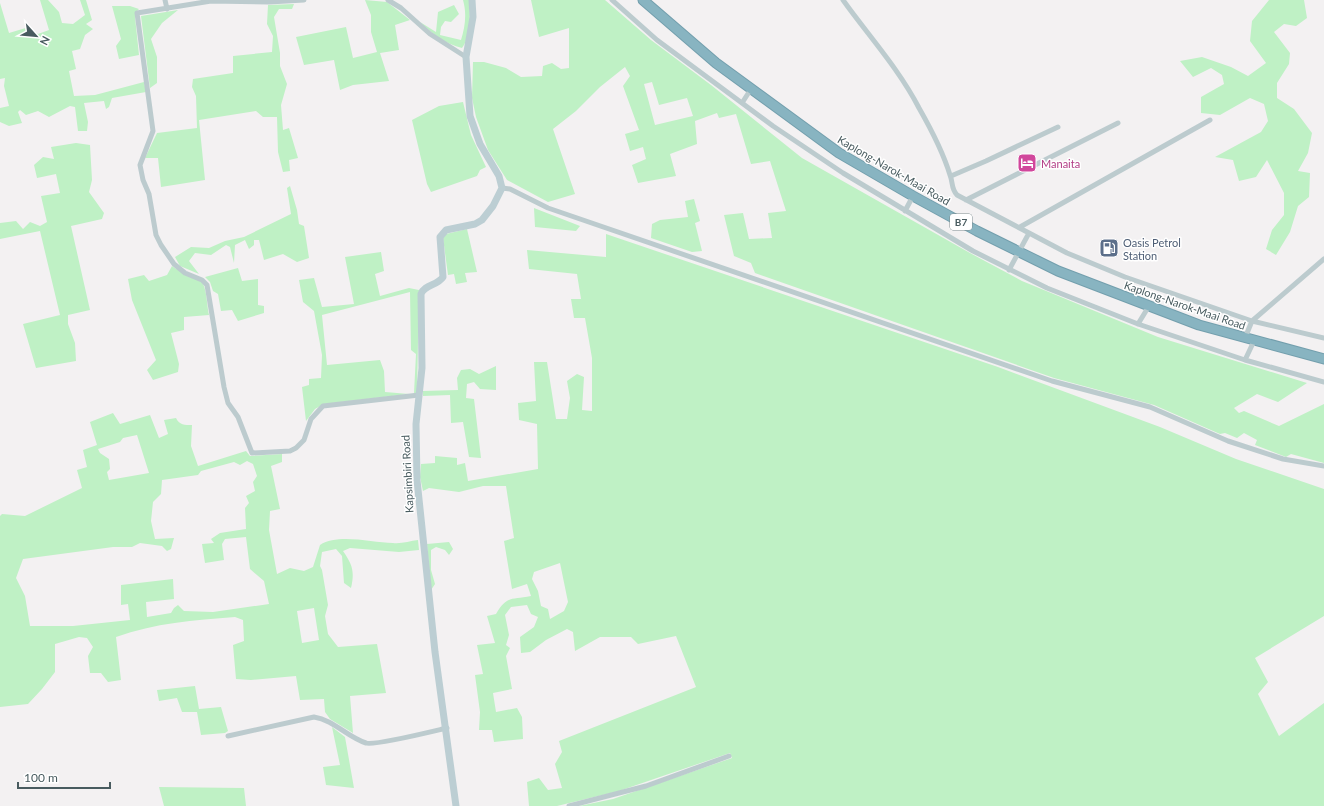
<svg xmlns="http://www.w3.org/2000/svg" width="1324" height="806" viewBox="0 0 1324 806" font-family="Lato,sans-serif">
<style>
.green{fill:#bff1c5;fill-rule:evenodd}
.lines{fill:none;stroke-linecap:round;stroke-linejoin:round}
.highway-casing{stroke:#739fad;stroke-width:11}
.street{stroke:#bccbce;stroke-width:5}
.secondary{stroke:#bcced3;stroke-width:7}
.highway{stroke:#88b4c1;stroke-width:9}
.labels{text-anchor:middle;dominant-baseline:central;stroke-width:3;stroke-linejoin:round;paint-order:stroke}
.shield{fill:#fff;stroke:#7f8c8f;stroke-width:1}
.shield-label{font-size:10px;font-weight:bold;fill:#485b5f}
.hotel-label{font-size:11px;fill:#b23c85;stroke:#fff;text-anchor:start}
.street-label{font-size:11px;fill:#485b5f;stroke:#fff}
.service-label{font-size:11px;fill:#4e5e75;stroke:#fff;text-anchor:start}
</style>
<rect width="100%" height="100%" fill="#f3f1f2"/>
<!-- green -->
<path class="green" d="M40,0H48L59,12L62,23L73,24L85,15L80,0H86L92,20L86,24L93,29L85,35L80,49L72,51L76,69L69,71L74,96L95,95L144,82L146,92L112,98L109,107L106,109L104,101L84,103L88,122L87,131H78L75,107L70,106L49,117L38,111L26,115L20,110L18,112L22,123L9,126L0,122V108L9,106L4,86L5,78L0,79V3L9,33L29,27L38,34L49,30Z
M365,0L387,2L410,20L395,25L399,50L380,53L389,81L353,85L340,90L334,60L304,65L296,37L346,27L353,58L377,52L371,32V15Z
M463,0H469C470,17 472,34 462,48C446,44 432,34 420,22L436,32L438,12L454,5L459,14L451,22L445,21L441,27L440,35L461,40C465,27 467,14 463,0Z
M531,0H605L651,40L711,85L802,158L970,253L1022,281L1158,337L1307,383L1278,402L1257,394L1234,408L1239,413L1244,411L1279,426L1324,404V463L1291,454L1286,457L1255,445L1257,440L1244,433L1237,438L1225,433L1220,434L1154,405L1054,378L755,273L751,263L734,256L724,215L743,213L749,239L772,238L768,213L786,211L770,161L751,164L736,114L719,118L717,113L695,121L697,144L670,154L676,176L638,183L632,165L646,159L643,147L630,151L625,134L639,130L623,86L630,76L625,67L600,87L576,111L553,129L575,194L548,202L507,180L488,150L476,117L472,98L473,62H484L506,68L521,77L542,76L543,66L552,63L561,69L569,68V28L539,37ZM652,82L659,105L687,98L693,116L655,125L644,84Z
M1269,0H1304L1307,18L1296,26L1284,24L1274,32L1290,53L1289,64L1277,83V98L1294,109L1312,133L1308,153L1298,171L1310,173L1309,197L1298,206L1290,232L1276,255L1266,249L1272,230L1284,215V193L1267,160L1256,177L1239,181L1233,160L1215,157L1261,132L1268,121L1264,104L1250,98L1220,115L1201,113V97L1224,84L1222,75L1211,68L1193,77L1180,61L1202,57L1231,67L1248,76L1266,63L1250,41L1252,21Z
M294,4L292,9H279L274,17L280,53V66L287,84L281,105L283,130L289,128L298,158L289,160L290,171L283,172L278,152L277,117H263L256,111L199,120L205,180L161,187L158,158H145L157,133L197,128L196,96L192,87L193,79L233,73V56L272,52L273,36L267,24L268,5Z
M112,6H130L139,9L136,12L135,17L139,55L119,59L116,46L121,39Z
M178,10L162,23L151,39L157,57V83L150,88L141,16Z
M463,102L471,135L486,167L480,170L477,176L431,192L427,184L412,120L439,106Z
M76,143L90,145L92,180L89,192L104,213L102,219L71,226L90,310L68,315V324L75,343L76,361L36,368L23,324L60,315L40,231L0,239V223L16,221L23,229L30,222L40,226L47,222L41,196L60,193L56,174L37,178L34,165L43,157L54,159L51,147Z
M290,186L297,210L299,224L304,226L309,258L297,262L283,254L264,260L259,240H254V245L249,249L245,240L235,245L234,263L230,247L226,245L211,255L195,253L189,261L199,274L180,266L175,257L191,247L209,248L225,241L244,237L291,214L287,188Z
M694,199L700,221L695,223L702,251L692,252L651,238L652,224L660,220L688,217L685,201Z
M534,208L580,226L576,231L535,227Z
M467,229L477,272L465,273L467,282L456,284L454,274L448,275L443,238L446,234Z
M606,234L998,367L1160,427L1236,459L1324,489V616L1255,658L1268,682L1258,694L1279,736L1324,703V806H579L613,799L732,758L730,753L619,791L557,806H529L527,782L539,778L548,790L562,788L555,764L562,752L559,741L696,687L676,636L638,644L631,637H600L575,651L573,632L567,629L546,640L530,652L521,653L520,637L534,627L538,617L531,614L527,605L511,607L505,615L509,635L506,645L510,648L506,656L512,689L493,693L496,712L517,708L522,717L523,739L494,742L492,730H479L480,712L475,675L483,674L477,645L495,643L487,616L496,614C507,595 512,600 531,596L527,584L512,589L504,541L514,538L506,486H483L459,492L429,488L423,491L420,477L421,464L435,463V456L457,458V465L465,463L468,481L538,469L537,424L519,420L518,403L536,401L534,362H547L556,419H567L570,398L567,381L577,374L584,377L582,410L592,411V358L585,318H574L571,299H581L577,274L529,269L527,250L606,257ZM560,563L568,602L564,611L550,619L548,609L541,606L538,591L532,579L534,572Z
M381,252L384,271L375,274L380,296L409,288L419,290L417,393H414L416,354L411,350L410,292L322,315L327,365L380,360L384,371L385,392L409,394L324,404L315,409L306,421L302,387L309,385V379L321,378L322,355L314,311L303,302L299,280L314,278L322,307L354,304L345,257Z
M172,266C180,273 200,276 204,286C207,295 207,306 209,315L184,317V330L171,333L179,364L178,372L153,380L147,370L156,360L132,300L128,279L144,275L149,281L167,275Z
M238,268L242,281L258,279V305L264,306V313L238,321L232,310L221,311L218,294L213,291L210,282L205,277Z
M496,366V390L480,389L474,382L467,384L466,398L474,399L481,458L469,457L463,422L451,423L450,395L423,396V391L458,390L457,378L461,370L470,369L479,374Z
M113,413L120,424L150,415L159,438L168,434L164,420L176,418C179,425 185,425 192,425L191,446L198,466L246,451L250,456L282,454V462L271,466L280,509L270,511L269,530L277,574L290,568L304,571L313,567L320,545C339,533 372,543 393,543C401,544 410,541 418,540L419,550L399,552L350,548L343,551C352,564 355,571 351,588L344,583L342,556L336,549L322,552L320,566L322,570L328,605L325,616L328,634L338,647L377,644L386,693L350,696L353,733L330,719L325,712L324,699L300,700L296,676L251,680L236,679L233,645L244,641L243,620L235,617C194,620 155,623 116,637L121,680L108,682L101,673H90L88,656L93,647L87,638L79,637L55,644V672L42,689L28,704L0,707V516L2,514L25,516L82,488L77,470L87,467L83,450L97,445L90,422ZM137,435L149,473L109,480L107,472L110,469L109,459L100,453L98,449L120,442L123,438ZM247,461L253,464L257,476L253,482L255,491L246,496L249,503L245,508L246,529L220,533L211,539L214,543L202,544L205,563L224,560L222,544L225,539L246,537L250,569L264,581L269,604L213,612L184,611L178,605L174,608L171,613L147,617L146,602L174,599L173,579L121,585V605L128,604L130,620L73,626H30L25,596L16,578L23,559L113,547H132L140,543L162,546L167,551L171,549L174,538L155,539L151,521L153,502L161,494L162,480L198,475L201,471L234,462L240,465ZM314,608L319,640L302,643L297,611Z
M449,542L453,549L449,555L445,550L436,547L431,550V570L435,584L431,590L427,544Z
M195,686L199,709L221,707L228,731L225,733L201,735L197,712H182L177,698L159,701L157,690Z
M332,727L345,737L354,788L326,785L323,767L340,765Z
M159,787L244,788L246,806H164Z"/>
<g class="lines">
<!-- highway casing -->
<g class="highway-casing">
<path id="highway" d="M643,0L716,63L839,153L913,196L977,231L1058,271L1199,325L1324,359"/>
</g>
<!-- street -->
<path class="street" d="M165,0L167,9
M304,0L269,2L211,1L137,13L153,131L140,165L143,180L149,194L156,235L161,245L174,264L185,273L202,280L207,285L224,387L228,403L238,417L252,453L290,451L296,448L304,440L311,419L323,406L419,395
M388,0L401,8L430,34L466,57
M612,0L657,40L773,126L843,173L973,251L1047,288L1138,324L1245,360L1324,382
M843,0C868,35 899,69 919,108C931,129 943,152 950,175C953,182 951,189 957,195L1067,253L1125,277L1252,321L1324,338
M742,103L751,89
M951,176L986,161L1058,127
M502,188L510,189L548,208L1052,381L1150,407L1228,441L1283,459L1324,466
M966,200L1118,123
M905,211L913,196
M1020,227L1210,120
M1009,270L1029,233
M1138,324L1149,306
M1245,338L1252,321L1324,259
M1245,360L1254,341
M228,736L314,717C334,720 347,737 366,743C374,746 434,731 447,728
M569,806L646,786L729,756"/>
<!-- secondary -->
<path class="secondary" d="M456,806L435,652L417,480L416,424L422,368L421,294C425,284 437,286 443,277L440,237L446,230L475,224L482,220L493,206L502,188L499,176L480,144L470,116L466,57L473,17L472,0"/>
<!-- highway -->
<use href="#highway" class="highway"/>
</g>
<!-- icons -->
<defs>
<g id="hotel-square" transform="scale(1)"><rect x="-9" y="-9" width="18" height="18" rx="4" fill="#d1479c" stroke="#fff"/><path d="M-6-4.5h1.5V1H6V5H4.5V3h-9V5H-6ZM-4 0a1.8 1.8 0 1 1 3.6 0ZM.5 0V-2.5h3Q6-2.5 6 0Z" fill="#fff"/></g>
<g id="fuel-square" transform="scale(1)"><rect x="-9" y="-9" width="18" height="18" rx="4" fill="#5c6f8a" stroke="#fff"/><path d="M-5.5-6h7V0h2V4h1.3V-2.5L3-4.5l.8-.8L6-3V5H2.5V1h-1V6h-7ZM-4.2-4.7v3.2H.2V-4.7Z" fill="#fff"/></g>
</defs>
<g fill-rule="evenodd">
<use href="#hotel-square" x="1027" y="163"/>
<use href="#fuel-square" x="1109" y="248"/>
</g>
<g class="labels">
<!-- shield labels -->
<rect class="shield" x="950" y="214" width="22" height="16" rx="3"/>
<g class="shield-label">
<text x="961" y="222">B7</text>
</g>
<!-- hotel labels -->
<g class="hotel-label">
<text x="1041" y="163">Manaita</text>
</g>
<!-- street labels -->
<g class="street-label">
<text transform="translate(894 170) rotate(30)">Kaplong-Narok-Maai Road</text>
<text transform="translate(1185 305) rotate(19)">Kaplong-Narok-Maai Road</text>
<text transform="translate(407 474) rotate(-93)">Kapsimbiri Road</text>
</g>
<!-- service labels -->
<g class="service-label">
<text x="1123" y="242">Oasis Petrol<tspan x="1123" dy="13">Station</tspan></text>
</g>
</g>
<!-- north arrow -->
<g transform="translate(36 36) rotate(117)" stroke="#ffffff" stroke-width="3" paint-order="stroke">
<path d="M0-3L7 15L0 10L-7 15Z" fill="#485b5f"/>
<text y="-6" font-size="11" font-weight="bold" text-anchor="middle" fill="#485b5f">N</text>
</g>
<!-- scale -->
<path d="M18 782v6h92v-6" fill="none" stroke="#485b5f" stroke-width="2"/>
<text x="24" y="782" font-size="12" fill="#485b5f" stroke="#ffffff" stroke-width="3" paint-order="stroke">100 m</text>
</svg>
